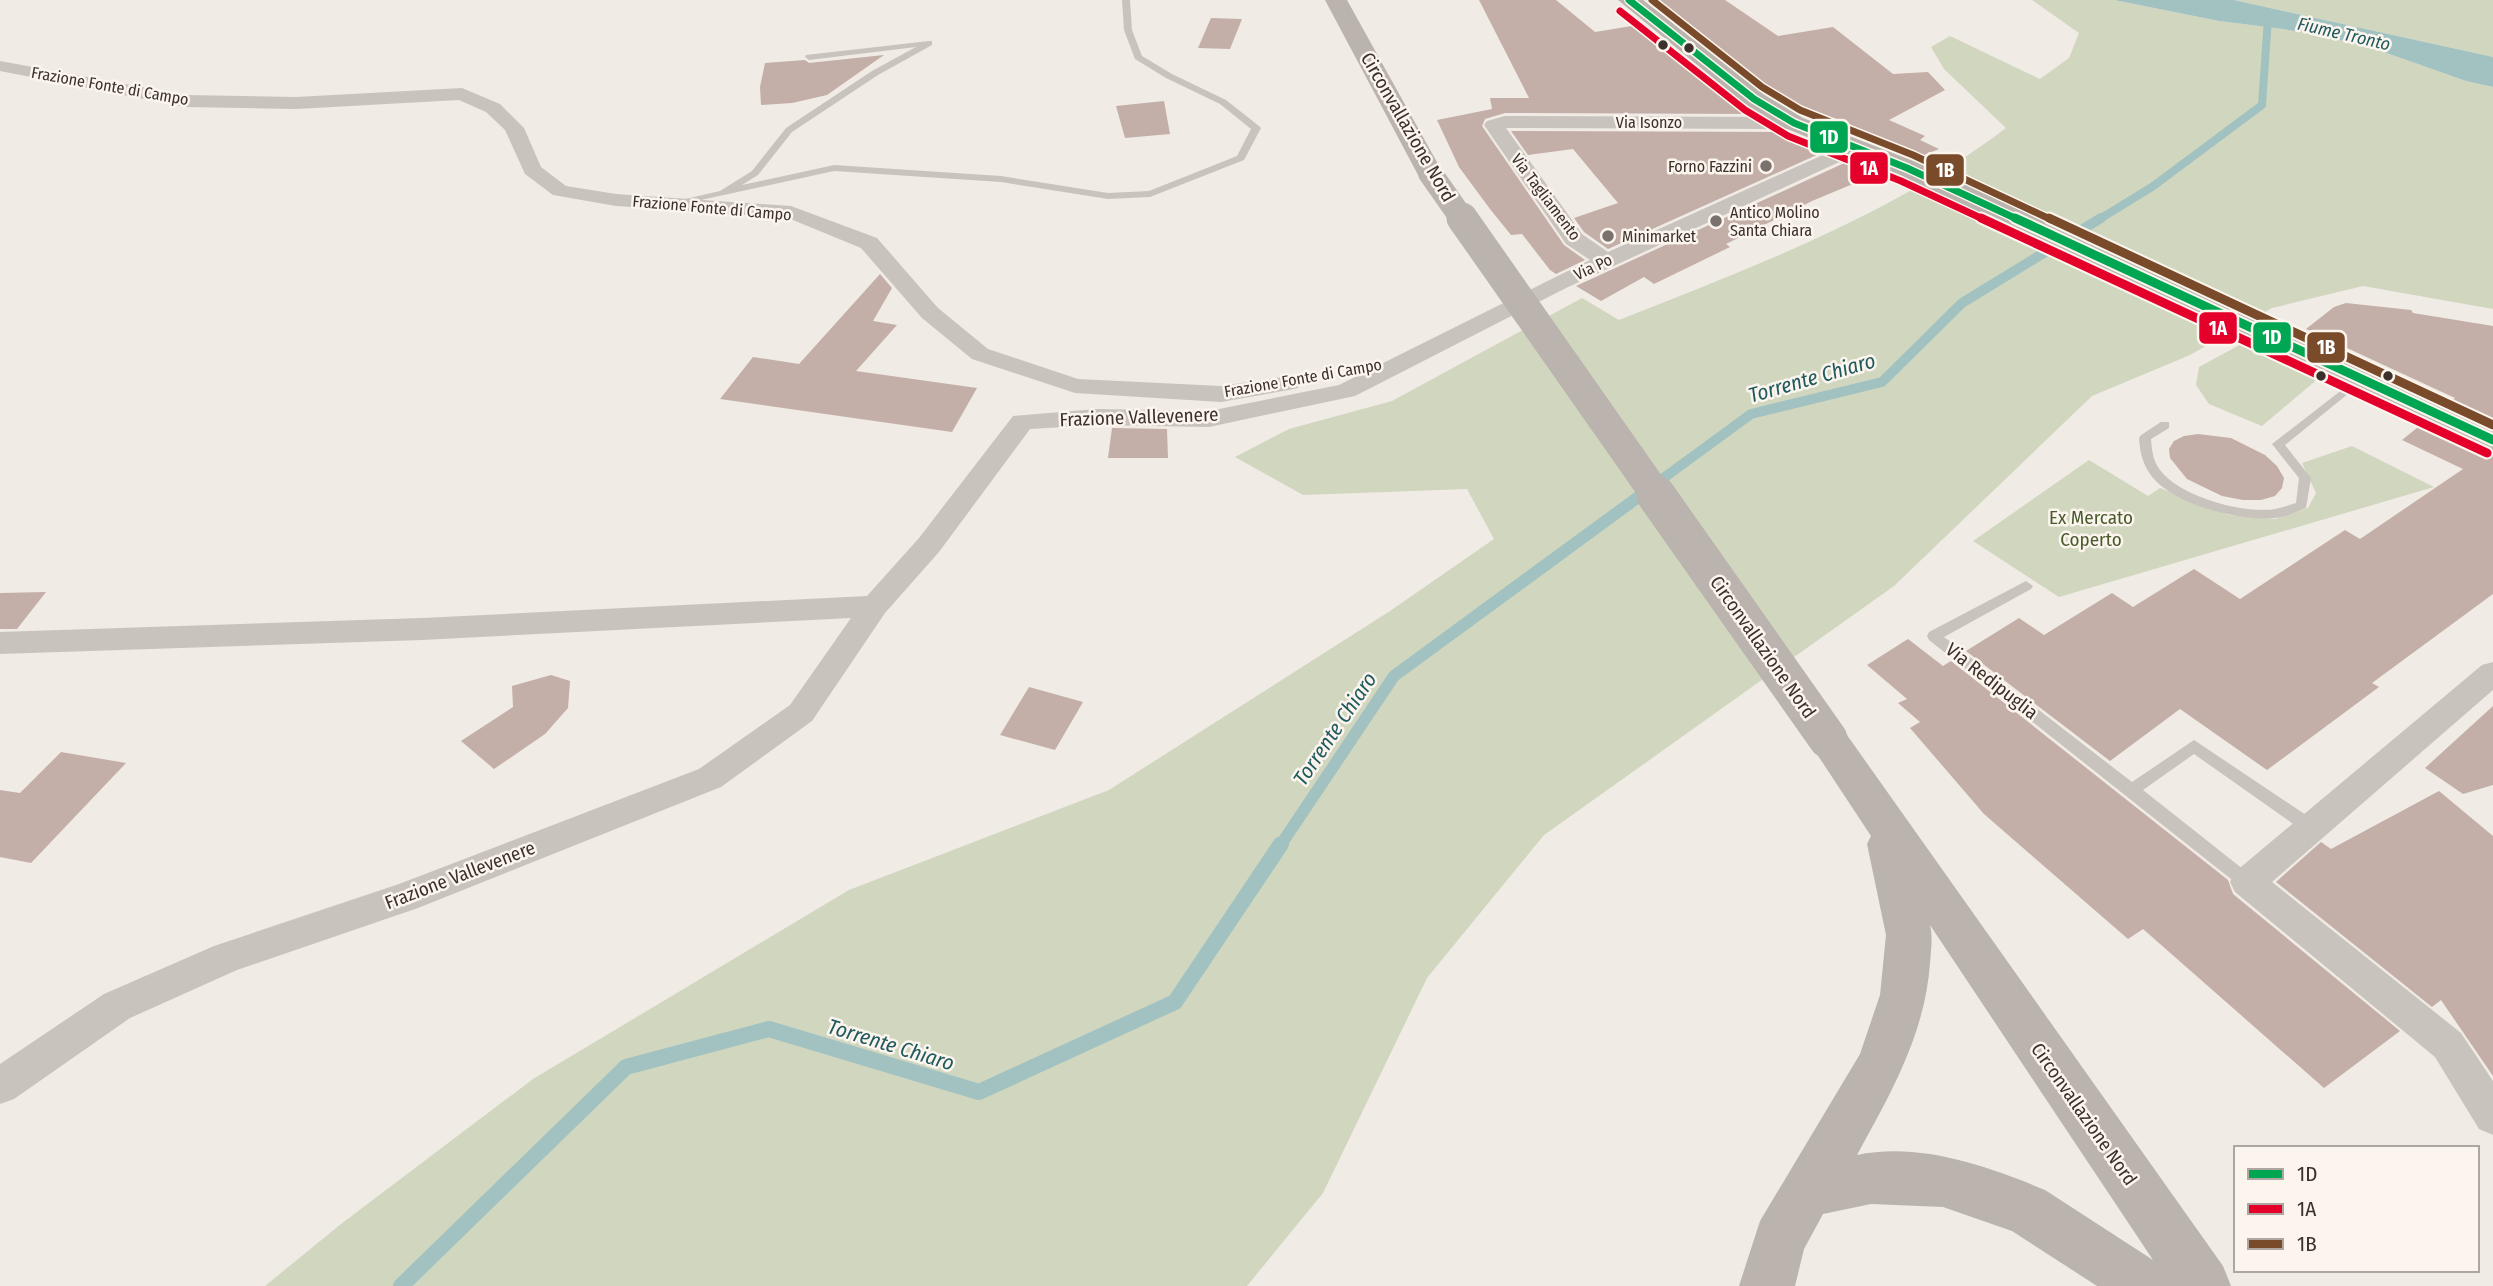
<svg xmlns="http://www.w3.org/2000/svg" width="2493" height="1286" viewBox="0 0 2493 1286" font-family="'Fira Sans Condensed',sans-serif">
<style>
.green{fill:#d1d6bf}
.water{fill:#a1c2c1}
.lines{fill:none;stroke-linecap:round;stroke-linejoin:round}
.stream-far3{stroke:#a1c2c1;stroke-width:8}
.stream-far2{stroke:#a1c2c1;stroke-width:10}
.stream-far1{stroke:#a1c2c1;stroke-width:12}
.stream{stroke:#a1c2c1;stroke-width:16}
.building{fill:#c3afa7}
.lane{fill:#c9c3be;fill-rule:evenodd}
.street{fill:#c9c3be;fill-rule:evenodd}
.secondary{fill:#bab3ae;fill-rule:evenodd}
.secondary-bridge-far2{stroke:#bab3ae;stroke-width:24}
.secondary-bridge-far1{stroke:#bab3ae;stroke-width:31}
.secondary-bridge{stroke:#bab3ae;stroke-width:39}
.bus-1-far1-casing{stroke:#fbf5ee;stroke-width:10}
.bus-1-casing{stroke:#fbf5ee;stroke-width:13}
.bus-2-far1-casing{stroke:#fbf5ee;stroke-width:10}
.bus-2-casing{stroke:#fbf5ee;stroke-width:13}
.bus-3-far1-casing{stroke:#fbf5ee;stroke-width:10}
.bus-3-casing{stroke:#fbf5ee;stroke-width:13}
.bus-1-far1{stroke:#00a651;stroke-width:7}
.bus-1{stroke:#00a651;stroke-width:9}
.bus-2-far1{stroke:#e4002b;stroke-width:7}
.bus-2{stroke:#e4002b;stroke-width:9}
.bus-3-far1{stroke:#7a4b2a;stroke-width:7}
.bus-3{stroke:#7a4b2a;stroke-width:9}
.bus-dot{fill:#3b302b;stroke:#fbf5ee;stroke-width:2.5}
.poi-dot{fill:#7a716c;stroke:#fbf5ee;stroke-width:2.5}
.labels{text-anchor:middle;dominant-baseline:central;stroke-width:5;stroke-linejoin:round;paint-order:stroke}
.far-street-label{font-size:16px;fill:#3b302b;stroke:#fbf5ee}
.far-poi-label{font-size:16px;fill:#3b302b;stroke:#fbf5ee;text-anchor:start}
.far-water-label{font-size:18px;font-style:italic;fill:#1f5a5e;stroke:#fbf5ee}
.street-label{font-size:19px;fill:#3b302b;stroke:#fbf5ee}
.park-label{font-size:19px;fill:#4a5a2e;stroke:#fbf5ee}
.water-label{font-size:21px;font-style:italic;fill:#1f5a5e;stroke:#fbf5ee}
.line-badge{stroke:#fbf5ee;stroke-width:2.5}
.badge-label{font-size:19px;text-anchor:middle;font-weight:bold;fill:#fff}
</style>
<rect width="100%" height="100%" fill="#f0ebe5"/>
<!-- green -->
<path class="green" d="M2032,0H2114L2219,21L2283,29L2361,44L2466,81L2493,87V309L2363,286L2272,308L2190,355L2092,396L1894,586L1544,835L1427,978L1323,1193L1247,1286H265L341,1224L533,1079L849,890L1109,790L1390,611L1494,539L1467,489L1303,495L1235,457L1289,429L1392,401L1582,298L1619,320C1751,268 1892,215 2006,128L1944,69L1931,47L1950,36L2040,79L2069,58L2079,33Z
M2234,0H2493V57Z
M2243,343L2320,377L2262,426L2209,404L2196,385L2199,367Z
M2352,446L2434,487L2059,597L1973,541L2089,460L2148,496L2160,488L2229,515L2275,519L2308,508L2316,493L2302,463Z"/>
<!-- water -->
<path class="water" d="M2114,0H2234L2493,57V87L2466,81L2361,44L2283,29L2219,21Z"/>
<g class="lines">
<!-- stream-far3 -->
<path class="stream-far3" d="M2098,220L2152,187L2262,105L2268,18"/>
<!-- stream-far2 -->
<path class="stream-far2" d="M1639,496L1751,414L1882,382L1962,303L2101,218"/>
<!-- stream-far1 -->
<path class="stream-far1" d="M1280,846L1394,676L1641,495"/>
<!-- stream -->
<path class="stream" d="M401,1286L626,1067L769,1029L979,1092L1175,1002L1281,844"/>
</g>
<!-- building -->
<path class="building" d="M1479,0H1556L1595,32L1644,24L1757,114L1505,113L1485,119L1482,126L1564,245L1585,260L1556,274L1550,270L1522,234L1511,235L1490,209L1459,167L1437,120L1492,109L1490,98H1529Z
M1657,0H1725L1778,36L1833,27L1893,74L1928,72L1945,90L1889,120L1925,136L1920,140L1939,149L1915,159L1804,116L1764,92L1673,20L1680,19Z
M1211,18L1242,19L1230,49L1198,48Z
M884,55L827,95L792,103L761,105L760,87L765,63L805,60L809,63Z
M1164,101L1170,134L1125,138L1116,106Z
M1511,131L1787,132L1830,149L1608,249L1584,232L1574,218L1618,203L1573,149L1528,155Z
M1853,159L1884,171L1812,201L1726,244L1730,247L1654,284L1644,277L1601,301L1576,286Z
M880,274L892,288L873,321L897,325L856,371L977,388L952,432L720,399L753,357L799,364Z
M2346,303L2411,310L2413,313L2493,326V424L2448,404L2455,398L2306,329L2334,307Z
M2423,423L2480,449L2493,452V594L2372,683L2379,687L2267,770L2180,709L2110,761L1966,651L2019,618L2044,635L2112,593L2133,607L2194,569L2240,599L2345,530L2360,539L2463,469L2402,440Z
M1112,428L1167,429L1168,458H1108Z
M2198,434L2231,438L2265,455L2277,466L2284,478L2282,488L2275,496L2261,500H2243L2222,496L2187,479L2170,458L2169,449L2174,441L2184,436Z
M46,592L17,629H0V593Z
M1908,639L1943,666L1951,661L2228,880L2233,894L2400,1031L2324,1088L2143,929L2128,939L1984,814L1910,728L1920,722L1898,703L1907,699L1867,665Z
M551,675L570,681L568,708L545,734L494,769L461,741L513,707L512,686Z
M1029,687L1083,702L1055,750L1000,735Z
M2493,706V785L2463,794L2425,768Z
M61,752L126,763L31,863L0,857V790L20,793Z
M2439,791L2493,836V1076L2441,1000L2432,1007L2276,882L2321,842L2331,849Z"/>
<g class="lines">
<!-- lane -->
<path class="lane" d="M1122,0H1130L1132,30L1142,56L1172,74L1226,100L1259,126L1261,128L1244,160L1150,197L1108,199L1001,182L834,171L673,206L668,203L720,191L752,171L786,128L872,71L916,47L809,60L805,57L806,55L929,41H932V45L878,75L792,132L758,175L742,185L834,165L1001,176L1108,193L1149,191L1237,156L1251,129L1220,104L1166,78L1135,59L1124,30Z
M2361,375L2367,378L2365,380L2285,445L2311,478L2306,508C2296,512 2286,517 2275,518C2241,522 2170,504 2150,474C2142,462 2140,452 2139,438L2141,435L2161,422H2169V428L2151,439C2152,451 2153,461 2160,470C2180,497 2243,514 2275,509C2282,508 2289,505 2296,503L2299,478L2272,444Z
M2026,581L2033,586L2031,589L1944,637L2132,782L2194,740L2318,823L2320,828L2318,833L2312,834L2306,833L2194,754L2143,790L2253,877L2255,882L2253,887L2247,889L2241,887L1929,640L1927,636L1929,632Z"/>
<!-- street -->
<path class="street" d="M0,61L185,95L296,97L462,88L500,104L524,128L541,167L566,186L616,194L791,206L877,238L938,308L988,349L1078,379L1221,386L1289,376L1298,378L1301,383L1298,388L1289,390L1221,402L1075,393L972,359L922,318L861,248L788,218L616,206L553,195L525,174L505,130L486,112L459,100L296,109L185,107L0,71Z
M1505,116L1794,117L1804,123L1794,129L1506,128L1582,234L1608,252L1847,144H1861L1864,148L1861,152L1566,288L1355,396L1209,427L1097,425L1030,429L939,552L885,613L812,721L721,787L418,908L237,970L130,1018L14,1099L0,1104V1064L104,994L214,946L399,884L699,769L790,705L851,618L422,640L0,654V632L422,618L867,596L919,538L1013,416L1097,409L1209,411L1339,385L1590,260L1566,244L1484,125L1487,121Z
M2493,662V690L2272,882L2461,1033L2493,1081V1135L2479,1129L2435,1057L2235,892L2230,882L2235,872L2482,665Z"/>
<!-- secondary -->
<path class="secondary" d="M1325,0H1347L1443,173L1439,179L1430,181L1421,179L1417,173Z
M1618,0H1643L1763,94L1803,118L1916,162L2493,427V450L2481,447L1898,174L1785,128L1745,104Z
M1828,723L1842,728L2223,1266L2231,1286H2170L2168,1283L2170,1286H2097L2012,1231L1943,1207L1871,1204L1823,1214L1804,1249L1795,1286H1739L1760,1221L1860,1054L1880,995L1886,935L1867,844L1871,836L1807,739L1814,728ZM1930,925L2153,1260L2045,1190C1987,1166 1920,1142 1857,1155C1891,1093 1925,1034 1930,963C1931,949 1933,937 1930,925Z"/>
<!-- secondary-bridge-far2 -->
<path class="secondary-bridge-far2" d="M1430,173L1463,220"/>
<!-- secondary-bridge-far1 -->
<path class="secondary-bridge-far1" d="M1462,218L1657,496"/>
<!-- secondary-bridge -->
<path class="secondary-bridge" d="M1656,495L1828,739"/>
<!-- bus-1-far1 casing -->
<g class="bus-1-far1-casing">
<path id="bus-1-far1" d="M1629,0L1754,99L1794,123L1907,168L2019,220"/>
</g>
<!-- bus-1 casing -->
<g class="bus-1-casing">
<path id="bus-1" d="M2015,218L2493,440"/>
</g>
<!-- bus-2-far1 casing -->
<g class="bus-2-far1-casing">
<path id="bus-2-far1" d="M1620,11L1745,110L1788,136L1901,181L1985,220"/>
</g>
<!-- bus-2 casing -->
<g class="bus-2-casing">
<path id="bus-2" d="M1981,218L2487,453"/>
</g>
<!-- bus-3-far1 casing -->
<g class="bus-3-far1-casing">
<path id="bus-3-far1" d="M1652,0L1762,87L1800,110L1913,155L2052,220"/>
</g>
<!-- bus-3 casing -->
<g class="bus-3-casing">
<path id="bus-3" d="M2049,218L2493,425"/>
</g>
<!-- bus-1-far1 -->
<use href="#bus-1-far1" class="bus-1-far1"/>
<!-- bus-1 -->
<use href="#bus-1" class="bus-1"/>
<!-- bus-2-far1 -->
<use href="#bus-2-far1" class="bus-2-far1"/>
<!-- bus-2 -->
<use href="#bus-2" class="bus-2"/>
<!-- bus-3-far1 -->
<use href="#bus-3-far1" class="bus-3-far1"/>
<!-- bus-3 -->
<use href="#bus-3" class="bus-3"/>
</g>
<!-- markers -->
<g class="bus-dot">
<circle cx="1663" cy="45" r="6"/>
<circle cx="1689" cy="48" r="6"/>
<circle cx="2321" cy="376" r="6"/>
<circle cx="2388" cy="376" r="6"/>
</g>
<g class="poi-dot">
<circle cx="1766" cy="166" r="7"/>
<circle cx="1716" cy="221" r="7"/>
<circle cx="1608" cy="236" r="7"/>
</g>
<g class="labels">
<!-- far-street labels -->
<g class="far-street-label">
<text transform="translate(110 86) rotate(10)">Frazione Fonte di Campo</text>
<text x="1649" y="122">Via Isonzo</text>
<text transform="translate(1546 197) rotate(53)">Via Tagliamento</text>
<text transform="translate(712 208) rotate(5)">Frazione Fonte di Campo</text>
<text transform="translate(1593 267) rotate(-25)">Via Po</text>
<text transform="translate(1303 378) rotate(-10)">Frazione Fonte di Campo</text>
</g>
<!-- far-poi labels -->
<g class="far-poi-label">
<text x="1752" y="166" text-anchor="end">Forno Fazzini</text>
<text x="1730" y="212">Antico Molino<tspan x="1730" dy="18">Santa Chiara</tspan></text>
<text x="1622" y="236">Minimarket</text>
</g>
<!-- far-water labels -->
<g class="far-water-label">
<text transform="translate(2344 34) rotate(13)">Fiume Tronto</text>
</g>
<!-- street labels -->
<g class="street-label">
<text transform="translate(1408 127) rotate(60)">Circonvallazione Nord</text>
<text transform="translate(1139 417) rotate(-2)">Frazione Vallevenere</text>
<text transform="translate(1763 647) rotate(55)">Circonvallazione Nord</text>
<text transform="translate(1992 681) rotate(38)">Via Redipuglia</text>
<text transform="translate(460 875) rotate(-21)">Frazione Vallevenere</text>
<text transform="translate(2084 1114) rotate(55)">Circonvallazione Nord</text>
</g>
<!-- park labels -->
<g class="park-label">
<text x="2091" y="517">Ex Mercato<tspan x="2091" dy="22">Coperto</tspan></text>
</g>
<!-- water labels -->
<g class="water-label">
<text transform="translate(1812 378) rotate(-16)">Torrente Chiaro</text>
<text transform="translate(1335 729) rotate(-56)">Torrente Chiaro</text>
<text transform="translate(891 1045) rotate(17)">Torrente Chiaro</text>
</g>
</g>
<g class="line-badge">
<rect x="1809" y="120" width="40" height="34" rx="7" fill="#00a651"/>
<rect x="1849" y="151" width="40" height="34" rx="7" fill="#e4002b"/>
<rect x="1925" y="153" width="40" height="34" rx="7" fill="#7a4b2a"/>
<rect x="2198" y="311" width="40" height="34" rx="7" fill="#e4002b"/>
<rect x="2252" y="321" width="40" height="33" rx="7" fill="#00a651"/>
<rect x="2306" y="331" width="40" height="33" rx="7" fill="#7a4b2a"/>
</g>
<g class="badge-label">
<text x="1829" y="144">1D</text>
<text x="1869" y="175">1A</text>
<text x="1945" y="177">1B</text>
<text x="2218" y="335">1A</text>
<text x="2272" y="344">1D</text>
<text x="2326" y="354">1B</text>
</g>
<!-- legend -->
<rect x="2234" y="1146" width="245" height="126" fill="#fbf5ee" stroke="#aea6a0" stroke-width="2"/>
<rect x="2248" y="1169" width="35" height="10" fill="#00a651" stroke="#aea6a0" stroke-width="2"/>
<text x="2297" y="1181" font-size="21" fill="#3b302b">1D</text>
<rect x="2248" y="1204" width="35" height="10" fill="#e4002b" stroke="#aea6a0" stroke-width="2"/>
<text x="2297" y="1216" font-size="21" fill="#3b302b">1A</text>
<rect x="2248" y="1239" width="35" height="10" fill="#7a4b2a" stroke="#aea6a0" stroke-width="2"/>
<text x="2297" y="1251" font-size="21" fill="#3b302b">1B</text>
</svg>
